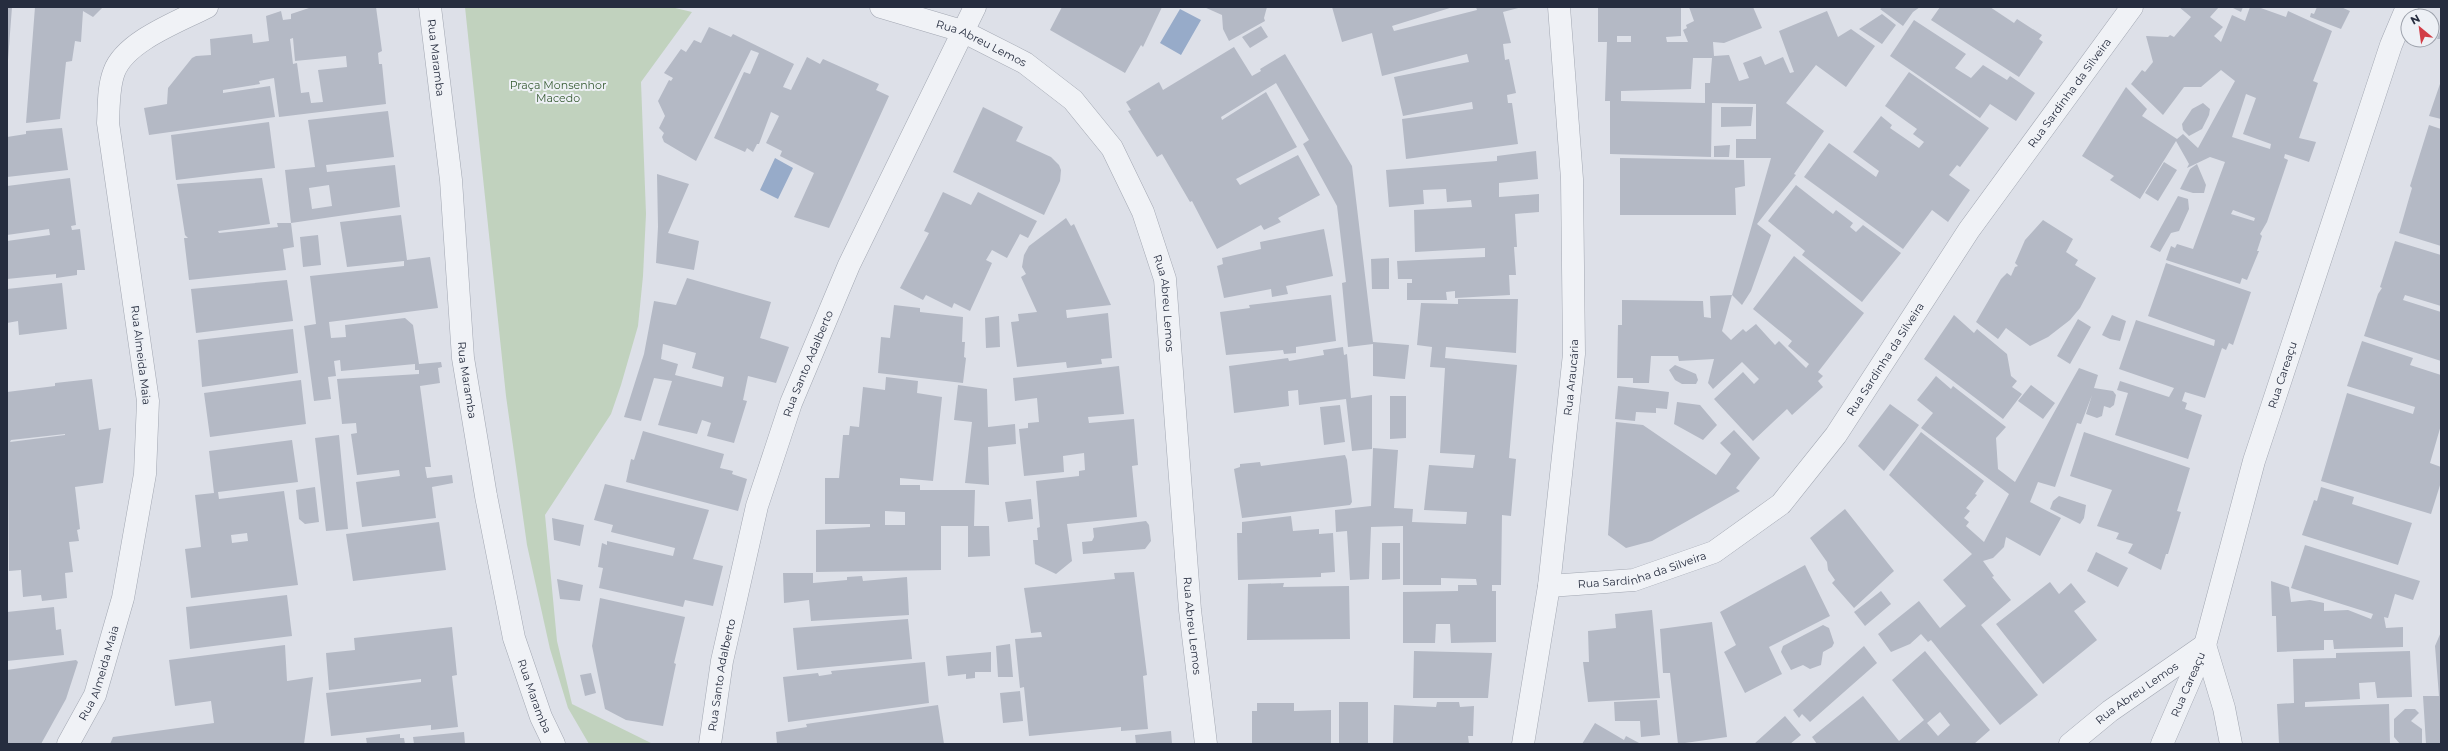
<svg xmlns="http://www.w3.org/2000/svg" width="2448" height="751" viewBox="0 0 2448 751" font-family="Montserrat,sans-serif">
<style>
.green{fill:#c1d2be}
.water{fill:#97abc9}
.building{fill:#b4b9c5;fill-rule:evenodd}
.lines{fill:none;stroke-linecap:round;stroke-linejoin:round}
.street-casing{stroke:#a2a7b2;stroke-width:23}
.street{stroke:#f0f2f6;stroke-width:22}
.labels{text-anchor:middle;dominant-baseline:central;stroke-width:4;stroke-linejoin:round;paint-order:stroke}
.street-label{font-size:11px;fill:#262d3f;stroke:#edf0f5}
.park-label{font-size:11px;fill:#375b33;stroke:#edf0f5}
</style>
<rect width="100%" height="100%" fill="#dde0e8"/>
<!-- green -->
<path class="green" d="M465,7H671L692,12L641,82L646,214L643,276L638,326L621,385L611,414L545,515L557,641L572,704L653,744H589L568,708L550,649L527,545L506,396Z"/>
<!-- water -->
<path class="water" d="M1180,9L1201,20L1181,55L1160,43Z
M775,158L793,168L778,199L760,190Z"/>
<!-- building -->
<path class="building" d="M7,7H12L8,60H7Z
M35,7H103L93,17L83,11L81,42L75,41L72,61L66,62L60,119L26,123Z
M312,7H376L382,51L378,53L379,64H382L386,104L279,117L274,78L259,81L260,84L223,90V93L270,86L275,117L149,135L144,108L167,104L168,88L192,58L196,56L211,55L210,39L252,34L253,43L269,41L266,16L281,11L283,20L291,19V14ZM293,38L295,61L346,56L347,67L318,70L323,102L311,103L309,92L301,93L297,63L293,64L290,39Z
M1062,7H1162L1143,47L1141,45L1125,73L1050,30Z
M1204,7H1267L1264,18L1265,21L1229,41L1223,29L1222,15Z
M1332,7H1453L1392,26L1394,31L1477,10L1476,7H1522L1503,12L1511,43L1503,44L1505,60L1509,59L1516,93L1507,95L1508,103H1512L1518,144L1406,159L1402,119L1473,109L1472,102L1403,116L1394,77L1469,62L1467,54L1382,76L1372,33L1342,42Z
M1598,7H1681V36L1666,37L1667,42H1688L1683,30L1687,28L1686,25L1694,21L1689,7H1753L1762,28L1724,43L1713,42L1714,56L1729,55L1739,81L1749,78L1743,63L1761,56L1765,65L1783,57L1790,73L1794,72L1779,31L1827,11L1838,37L1851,29L1875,46L1846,87L1816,65L1786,103L1824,131L1794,174L1796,175L1757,224L1771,235L1751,291L1742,305L1732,295L1771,158H1736V139H1756V104L1712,103L1711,157L1610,154V101H1605L1607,42H1598ZM1617,36H1631V42H1617ZM1693,58H1712L1710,83H1705V103L1621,101V91L1691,89Z
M1883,7H1920L1913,12L1903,26L1880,9Z
M1940,7H1990L2014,23L2017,19L2042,35L2039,39L2043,42L2019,77L1931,20Z
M2179,7H2219L2210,17L2223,27L2214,36L2221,42L2232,15L2245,21L2250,7H2258L2286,17L2288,11L2332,31L2313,81L2318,83L2299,138L2316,142L2309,162L2285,154L2284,158L2288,160L2267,222L2260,234L2262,236L2257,251H2259L2247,280L2242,278L2240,284L2166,260L2171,246L2175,248L2177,244L2193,249L2225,162L2210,157L2187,168L2189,164L2176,141L2140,199L2110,180L2114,176L2082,156L2126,87L2147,109L2142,116L2177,139L2183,134L2198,148L2235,81L2221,70L2201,87H2184L2163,115L2131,84L2142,70L2145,72L2153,62L2146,36L2168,37L2170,35L2174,37L2191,17ZM2246,94L2256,98L2243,134L2271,144L2270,149L2232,137ZM2233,210L2255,218L2254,221L2231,214Z
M2231,7H2243L2241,12Z
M2317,7H2341L2350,11L2341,29L2310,17L2311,13L2314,14Z
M1882,14L1896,25L1882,44L1859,29Z
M1914,20L1966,54L1955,68L1971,78L1983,65L2007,80L2010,76L2035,93L2016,121L1990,104L1980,118L1890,56Z
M1261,26L1268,37L1250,48L1242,37Z
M709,27L731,37L733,34L794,64L783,87L791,90L807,57L820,64L823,59L879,84L876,90L889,96L829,228L794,217L814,173L780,156L782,151L766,143L779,116L771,112L759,144H757L753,152L747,148L745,152L714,138L744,72L750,74L759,53L751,50L696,161L664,142L662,137L664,133L659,128L665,116L658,101L669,80L671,81L673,78L664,73L681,49L686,52L694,40L701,43Z
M2441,29V39H2437Z
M1234,47L1252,76L1261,71L1260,69L1285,54L1352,166L1373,342L1409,345L1405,379L1373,376V344L1348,347L1342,283L1346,282L1337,206L1303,144L1309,140L1276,83L1221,117L1222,120L1266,92L1297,147L1236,179L1240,185L1298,155L1320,195L1278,218L1281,222L1264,230L1261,225L1217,249L1192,201L1190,202L1162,154L1157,157L1128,111L1131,110L1126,102L1159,82L1163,90Z
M1909,72L1989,128L1960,167L1957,165L1949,175L1970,190L1948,222L1932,210L1903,249L1804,177L1829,143L1876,177L1879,171L1853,152L1881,116L1892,125L1890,128L1919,148L1924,142L1913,134L1917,129L1885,106Z
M2441,81V119L2429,116Z
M2203,103L2210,109L2209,115L2202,129L2189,136L2183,130L2182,124L2192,109Z
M983,107L1023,127L1016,141L1051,157L1059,165L1061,170L1060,181L1044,215L953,172Z
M1721,107H1753L1751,126L1721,127Z
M388,111L394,157L326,165L327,172L395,165L400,207L291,223L285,170L315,167L308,120ZM329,185L332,206L312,209L309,188Z
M269,122L275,168L176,180L171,135Z
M2429,125L2441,129V246L2399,233L2412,188L2410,186Z
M62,128L68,170L7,177V137L26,134V131Z
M1730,145L1729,157H1714V146Z
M1536,151L1538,179L1499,183V197L1539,194V212L1515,214L1517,247H1514L1516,275H1509L1510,295L1455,298V291L1446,292L1447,300H1407V283H1412V279H1398L1397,261L1485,257V248L1415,252L1414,210L1472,207L1471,200L1447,202L1446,189L1423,190L1424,204L1389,207L1386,170L1497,161V156Z
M1620,158L1744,160L1745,186L1735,188L1736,215H1620Z
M2164,162L2177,170L2158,201L2145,193Z
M2197,164L2206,185L2204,193H2193L2180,189L2190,169Z
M657,174L689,184L668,233L699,241L694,270L656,263L658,227Z
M70,178L76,225L71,226L72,230L80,229L85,270H77V275L56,278V274L7,279V241L50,235L49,229L7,235V186Z
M262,178L270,224L218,231L219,233L278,227L277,223H291L294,247L283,249L286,270L189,280L184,238H188L185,235L177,184Z
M1796,185L1833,214L1836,210L1853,223L1850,227L1856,232L1863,225L1901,253L1862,302L1802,255L1805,251L1768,221Z
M943,192L971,205L978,192L1037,221L1028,238L1020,234L1007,258L992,250L986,260L992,263L970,311L954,303L952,308L926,295L923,300L900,288L929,233L924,231Z
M2178,196L2188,199L2189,209L2179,231L2171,233L2160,252L2150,247Z
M401,215L407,260L430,257L438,308L329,322L331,338L346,337L345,325L405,318L413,325L419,364L441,362L442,367L438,368L440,383L420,386L431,467H425L427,478L452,475L453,483L432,487L436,518L362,527L356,482L400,476L399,470L357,475L351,434L357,433L356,423L342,424L337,379L419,374V370H415V364L341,371L340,360L334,361L336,376L328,377L331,399L314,401L304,326L316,324L310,276L404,266V261L347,267L340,222Z
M1066,218L1071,226L1074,224L1111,305L1066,310L1067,318L1108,313L1112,358L1101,359L1102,364L1067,368L1066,362L1017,367L1011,322L1019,321L1018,314L1037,312L1021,277L1026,274L1022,267L1024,255L1029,246Z
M2043,220L2073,239L2066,252L2078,260L2075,265L2096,278L2080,308L2070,320L2048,337L2030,346L2006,328L1998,339L1976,322L2001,279L2007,273L2011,276L2015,267L2018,266L2015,263L2025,240Z
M1324,229L1333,276L1286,286L1288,294L1272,297L1271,289L1224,298L1217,266L1223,264L1222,258L1261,249L1260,242Z
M318,235L321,265L303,267L300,237Z
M2395,241L2441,255V306L2405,295L2403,300L2441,312V361L2364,336L2378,294L2382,288L2380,287Z
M1794,256L1864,313L1818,372L1823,376L1818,381L1823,387L1792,415L1787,409L1753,441L1714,399L1743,372L1754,384L1759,379L1742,362L1713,389L1708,383L1714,359L1679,361L1678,356H1651L1649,383H1633V378H1617L1618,325H1622V300L1703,301L1704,317L1711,318L1710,296L1732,295L1722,331L1731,340L1743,329L1746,332L1756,324L1775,345L1779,341L1806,368L1809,364L1788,346L1792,341L1753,309Z
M1389,258V289H1372L1371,259Z
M2166,263L2251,292L2233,345L2229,343L2226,350L2222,348L2205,398L2185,392L2182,401L2187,403L2185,409L2202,415L2188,459L2115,435L2128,393L2117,390L2120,381L2169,397L2174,388L2119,369L2136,320L2214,346L2215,340L2148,316Z
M687,278L771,302L760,338L789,347L776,383L748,376L743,400L747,401L734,443L707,436L711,423L702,420L697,434L658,425L672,381L654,378L641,421L624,417L644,354L654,301L676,305ZM663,344L696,353L692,368L724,377L722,387L675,375L678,364L661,359Z
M287,280L293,321L196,333L191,289Z
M62,283L67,329L19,335L18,321L7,323V289Z
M1331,295L1336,341L1296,347V353L1284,354L1283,350L1226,355L1220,312L1250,308L1249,305Z
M1458,299H1518L1516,353L1446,347L1445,358L1517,365L1509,458L1516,459L1511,516L1502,515L1501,585H1492V591H1496V642L1451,643L1450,624H1436L1435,643H1403V592L1458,591V585H1477L1476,579L1441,578V585H1403V526L1371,527L1369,579L1350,580L1347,531L1336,532L1335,510L1371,506L1373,448L1398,450L1394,508L1413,509L1412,522L1466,524L1467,512L1424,510L1429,465L1473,468L1475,455L1440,453L1445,368L1430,367L1432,347L1417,345L1421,303L1458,304Z
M894,305L920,308V312L963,317L962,342H965L964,357L966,358L963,383L878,373L881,337L890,338Z
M1954,315L1974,333L1977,329L2007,354L2011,376L2017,381L2012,387L2022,394L2003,419L1924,359Z
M2112,315L2126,321L2120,341L2110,339L2102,335Z
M999,316L1000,347L986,348L985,318Z
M2078,319L2091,327L2070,364L2057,356Z
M293,329L298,373L202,387L198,340Z
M2362,341L2413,358L2410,365L2441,375V425L2430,463L2441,467V482L2431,514L2321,481L2347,393L2413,414L2415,407L2347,386Z
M1343,347L1344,355L1347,354L1351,398L1372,395V449L1352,451L1346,399L1299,405L1298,390L1288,391L1289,406L1234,413L1229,366L1288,358L1289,361L1324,355L1323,350Z
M1675,365L1696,374L1698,380L1696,384H1682L1675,380L1669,370Z
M1119,366L1124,414L1088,417L1089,423L1134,419L1138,465L1132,466L1137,517L1067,524L1072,561L1056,574L1035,564L1033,540H1038L1037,528L1040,527L1036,481L1079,476V471L1085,470L1084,453L1063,456L1064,472L1024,476L1019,429L1028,428V423L1039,422L1037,398L1015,401L1013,378Z
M2079,368L2098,375L2094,388L2113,391L2116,395L2114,405L2110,408L2104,406L2102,416L2097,418L2086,414L2092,395L2081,424L2077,423L2055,487L2038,482L2030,502L2061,518L2040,556L2006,537L2004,547L1993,558L1983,561L1994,576L1992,577L2011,600L1981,625L2038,695L2000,725L1931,640L1928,642L1921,634L1910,644L1891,652L1878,634L1919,601L1940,628L1966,606L1943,580L1972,554L1889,475L1921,432L1984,481L1975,494L1977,495L1966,508L1970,511L1964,518L1969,522L1966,526L1984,542L2009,494L1921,428L1933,413L1917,400L1936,376L1951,389L1953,386L2006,427L1996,438L1998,469L2015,482Z
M886,377L918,381L917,393L942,397L933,481L900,478V485H920V490H975L974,526H989L990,556L968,557V526H941V570L816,572V530L870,527V524H825V478H839L843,435H849L850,426L859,427L863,387L885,390ZM885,511L905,512V525H885Z
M92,379L99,430L111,428L103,483L75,487L80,529L77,530L79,541L69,542L73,572L65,573L67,598L42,601L41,595L23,597L21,570L9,571L7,392L55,386V383ZM65,434V435L10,442L11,440Z
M301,380L306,424L210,437L204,393Z
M958,385L987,389L988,427L1015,424L1016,444L988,447L989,485L965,483L972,422L954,420Z
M2031,385L2055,403L2043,419L2018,401Z
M1618,386L1669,392L1667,409L1656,408V413L1636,412L1635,421L1615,419Z
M1390,396H1406V438L1390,439Z
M1677,402L1700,405L1717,425L1703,440L1674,424Z
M1890,404L1919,425L1884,471L1858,446Z
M1340,405L1345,442L1324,445L1320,407Z
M1616,422L1643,425L1716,475L1731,454L1720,443L1734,430L1760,458L1736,488L1740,491L1652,541L1626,548L1608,535Z
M643,431L724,454L720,468L733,471L732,474L747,479L738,511L626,482L631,459L634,460Z
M2084,432L2190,468L2177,511L2181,512L2168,554H2166L2161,570L2128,553L2133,544L2116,539L2119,533L2097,526L2112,490L2070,476Z
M339,435L348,529L326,531L315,438Z
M292,440L298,482L218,492L219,499L284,491L298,585L191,598L185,549L201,547L195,495L214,493L209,451ZM247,533L248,541L232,543L231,535Z
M1345,455L1347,460L1352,502L1350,505L1242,518L1234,469L1240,467V464L1260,462L1261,466Z
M605,484L709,510L693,559L723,566L713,606L685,600L683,607L599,588L603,568L598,567L602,543L607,545V541L673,556L675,548L611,532L613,525L594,520Z
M315,487L319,522L305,524L299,519L296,490Z
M2321,487L2354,497L2352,504L2412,523L2398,565L2302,535L2314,500L2317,501Z
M2059,496L2086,505L2084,518L2080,524L2050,509L2053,501Z
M1031,499L1033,519L1008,522L1005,502Z
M1845,509L1894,571L1854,608L1832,583L1835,580L1828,570L1827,562L1810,538Z
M1291,516L1293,531L1319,529V534L1333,533L1335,572L1321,573V577L1238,580L1237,533H1242V522Z
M552,518L584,525L580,546L554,540Z
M1146,521L1149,525L1151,541L1145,549L1083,554L1082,542L1092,541L1094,537L1093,528Z
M439,522L446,570L353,581L346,534Z
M1382,543H1400V579L1382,580Z
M2305,545L2420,581L2413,600L2395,594L2388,618L2384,617L2386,628L2403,627V647L2334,649L2333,640H2324V650L2277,652L2276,616H2272L2271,581L2289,587L2291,602L2310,600L2324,603V611L2348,610L2371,619L2373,614L2291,588Z
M2096,552L2128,568L2118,587L2087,571Z
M1805,565L1830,616L1769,647L1782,674L1745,693L1724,652L1736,645L1720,612Z
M1134,572L1147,675L1143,676L1148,729L1121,731V727L1029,736L1024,687L1020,688L1015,639L1042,637L1041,632L1031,633L1024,588L1115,579L1114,573Z
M783,573H813V583L847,580V577L862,576L863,581L907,577L909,615L811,621L809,600L784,603Z
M557,579L583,585L580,601L560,599Z
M2050,582L2059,594L2071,583L2086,602L2074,611L2097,640L2043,684L1996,624Z
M1284,583L1283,587L1349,586L1350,639L1247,640L1248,584Z
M1881,591L1891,604L1865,626L1854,612Z
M287,595L292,636L190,649L186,607Z
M600,598L685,617L674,663L676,664L663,726L626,720L605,709L592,646Z
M54,607L56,630L61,629L64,655L7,661V612Z
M1652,610L1660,698L1588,702L1583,662H1589L1588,631L1616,628L1615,614Z
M908,619L912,659L797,670L793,628Z
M1712,622L1727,737L1678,744L1670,673H1663L1660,629Z
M1823,625L1829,628L1834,643L1832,647L1823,652L1821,665L1810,669L1803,665L1791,670L1781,652L1783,646Z
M452,627L457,675L452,676L458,727L431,730V725L331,736L326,693L421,682V679L329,690L326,653L355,650L354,638Z
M2441,632V744H2426L2423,696H2439L2435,646Z
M1010,644L1013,677H998L996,646Z
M285,645L287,681L313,677L304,744H110L113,737L214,723L211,701L175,706L169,660Z
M1864,646L1877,663L1810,722L1802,714L1799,718L1793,710Z
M1414,651L1492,653L1488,698H1413Z
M1925,651L1990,730L1974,744H1817L1812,737L1863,696L1899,741L1924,720L1892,680ZM1940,712L1950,725L1938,736L1927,723Z
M2410,651L2412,697L2377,698L2375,682L2359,683L2360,699L2305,702V707L2389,704L2390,744H2279L2277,704L2294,703L2293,659L2336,658V653Z
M991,652V672H975V678L966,679V674L948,676L946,656Z
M76,660L78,662L66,699L41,744H7V670Z
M925,662L929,703L788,722L783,677L818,673L819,676L832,674L831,671Z
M591,673L596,693L585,696L580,675Z
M1020,691L1023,721L1003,723L1000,693Z
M1657,700L1660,735L1641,737L1640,721H1615L1614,702Z
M1339,702H1368V744H1339Z
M1437,702H1459L1460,707L1474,706L1473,736H1468L1469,744H1393L1394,705L1436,707Z
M1257,703H1294V711L1331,710V744H1252V711H1257Z
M938,705L944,744H777L776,732L807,727L806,724Z
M2405,709H2415L2419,713L2411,721L2422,729V744H2400L2394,737V719Z
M1785,716L1801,735L1790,744H1754Z
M1595,723L1624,740L1626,736L1641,744H1582Z
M1171,731L1172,744H1136L1135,735Z
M464,732L465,744H414L413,737Z
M400,734V738H404L405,744H367L366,738Z"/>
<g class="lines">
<!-- street casing -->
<g class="street-casing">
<g id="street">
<path id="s1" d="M430,7L451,180L463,358L486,496L514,638L541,717L554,744"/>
<path id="s2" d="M881,7L962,31L1025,63L1073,100L1112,148L1143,212L1165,279L1190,610L1206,744"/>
<path id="s3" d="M1549,586L1634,580L1714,552L1781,504L1836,435L1969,230L2132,7"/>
<path id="s4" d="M68,744L95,695L123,598L145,474L148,401L108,123C109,106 108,88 114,72C125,41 180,21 207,7"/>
<path id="s5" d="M710,744L722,661L757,506L791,403L849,265L975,7"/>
<path id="s6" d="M1523,744L1549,586L1574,354L1572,179L1559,7"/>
<path id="s7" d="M2070,744L2110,711L2205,645L2224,708L2231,744"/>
<path id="s8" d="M2162,744L2205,645L2254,461L2391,45L2407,7"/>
</g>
</g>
<!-- street -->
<use href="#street" class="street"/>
</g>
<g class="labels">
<!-- street labels -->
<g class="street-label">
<text stroke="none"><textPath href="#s2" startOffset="107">Rua Abreu Lemos</textPath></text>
<text stroke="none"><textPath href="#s1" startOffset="51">Rua Maramba</textPath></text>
<text stroke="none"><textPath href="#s3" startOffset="755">Rua Sardinha da Silveira</textPath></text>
<text stroke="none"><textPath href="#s2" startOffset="443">Rua Abreu Lemos</textPath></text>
<text transform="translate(141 355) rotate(83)">Rua Almeida Maia</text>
<text stroke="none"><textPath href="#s3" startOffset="431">Rua Sardinha da Silveira</textPath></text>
<text stroke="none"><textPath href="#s5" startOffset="394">Rua Santo Adalberto</textPath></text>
<text stroke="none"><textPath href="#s8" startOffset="389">Rua Careaçu</textPath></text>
<text stroke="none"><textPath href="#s6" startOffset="370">Rua Araucária</textPath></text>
<text stroke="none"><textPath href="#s1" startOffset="375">Rua Maramba</textPath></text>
<text stroke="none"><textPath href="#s3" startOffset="95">Rua Sardinha da Silveira</textPath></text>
<text stroke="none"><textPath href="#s2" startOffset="767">Rua Abreu Lemos</textPath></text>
<text stroke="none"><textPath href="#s4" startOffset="78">Rua Almeida Maia</textPath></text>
<text stroke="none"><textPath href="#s5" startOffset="70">Rua Santo Adalberto</textPath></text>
<text stroke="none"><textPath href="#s8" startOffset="65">Rua Careaçu</textPath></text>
<text stroke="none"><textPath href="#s7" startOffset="84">Rua Abreu Lemos</textPath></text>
<text stroke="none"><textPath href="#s1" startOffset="699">Rua Maramba</textPath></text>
</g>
<!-- park labels -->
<g class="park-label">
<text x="558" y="85">Praça Monsenhor<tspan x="558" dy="13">Macedo</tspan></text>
</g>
</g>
<!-- border -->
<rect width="2448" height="751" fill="none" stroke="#262d3f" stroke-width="16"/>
<!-- north arrow -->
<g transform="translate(2420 28) rotate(331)"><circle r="19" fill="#edf0f5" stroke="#9da2ac"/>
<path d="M0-3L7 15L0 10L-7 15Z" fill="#d23d47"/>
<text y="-6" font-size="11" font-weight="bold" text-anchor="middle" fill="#262d3f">N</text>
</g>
</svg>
